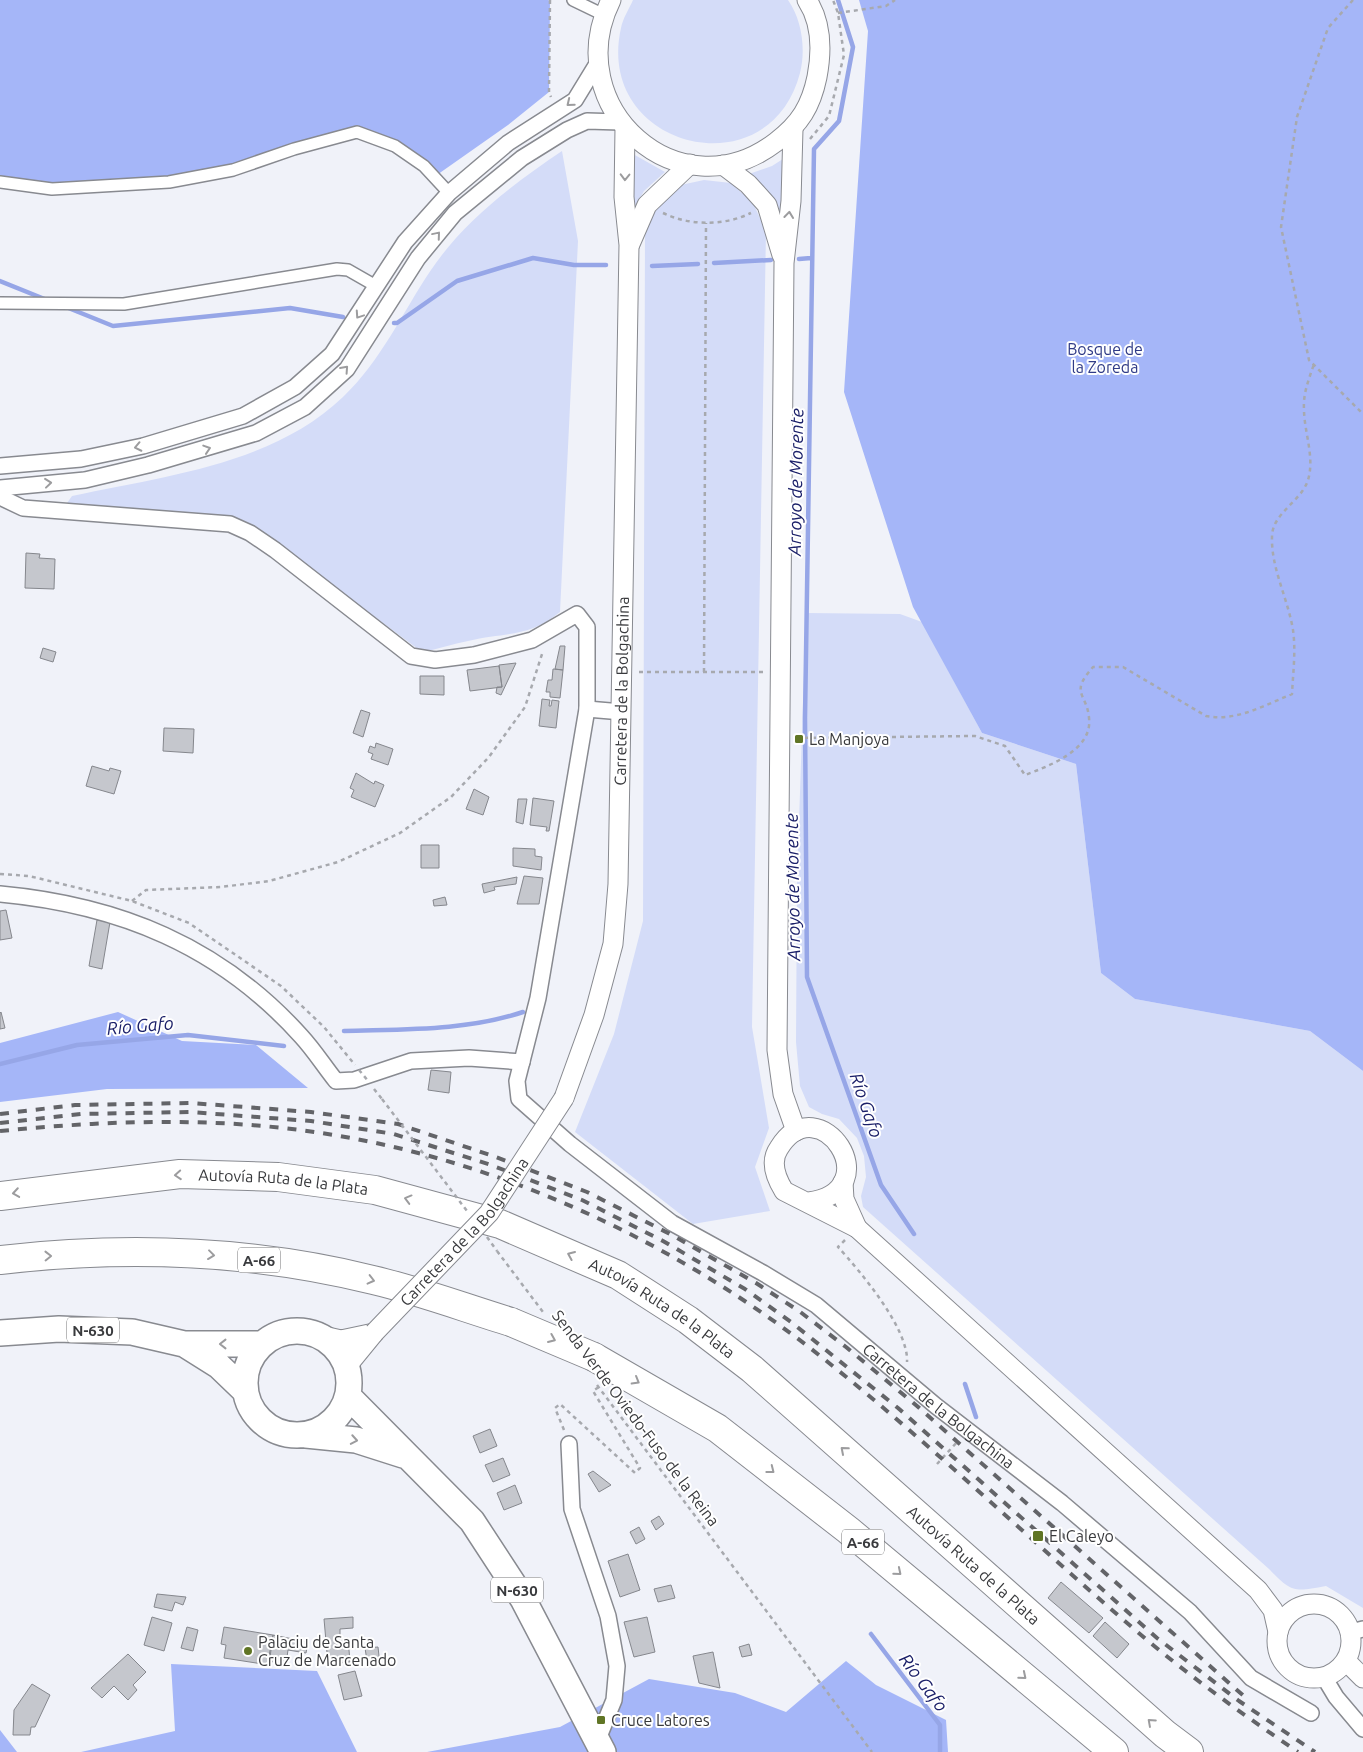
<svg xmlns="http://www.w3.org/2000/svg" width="1363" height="1752" viewBox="0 0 1363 1752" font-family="Ubuntu,sans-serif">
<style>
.green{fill:#d4dcf8}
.forest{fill:#a5b6f8}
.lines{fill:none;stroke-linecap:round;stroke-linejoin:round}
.stream{stroke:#96a6e7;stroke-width:4.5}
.building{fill:#c5c7cd;stroke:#85878d}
.pedestrian-casing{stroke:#888a90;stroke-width:14}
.minor-casing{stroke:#888a90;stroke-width:18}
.tertiary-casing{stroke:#888a90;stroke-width:21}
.trunk-casing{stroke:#888a90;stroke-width:28}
.motorway-casing{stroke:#888a90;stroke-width:30}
.path{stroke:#a7a9ae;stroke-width:2.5;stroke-dasharray:4 4;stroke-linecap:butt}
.pedestrian{stroke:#fff;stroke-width:11}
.minor{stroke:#fff;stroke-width:15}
.tertiary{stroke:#fff;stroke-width:19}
.trunk{stroke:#fff;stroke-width:25}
.motorway{stroke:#fff;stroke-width:28}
.rail{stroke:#636468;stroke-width:4;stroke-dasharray:9 9;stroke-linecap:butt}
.tertiary-bridge-casing{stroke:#888a90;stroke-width:21;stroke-linecap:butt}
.motorway-bridge-casing{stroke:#888a90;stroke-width:30;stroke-linecap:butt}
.path-bridge{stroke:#a7a9ae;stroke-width:2.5;stroke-dasharray:4 4;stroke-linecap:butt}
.tertiary-bridge{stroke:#fff;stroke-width:19}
.motorway-bridge{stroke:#fff;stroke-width:28}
.oneway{stroke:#9c9c9e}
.poi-dot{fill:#607525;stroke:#fff;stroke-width:2}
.labels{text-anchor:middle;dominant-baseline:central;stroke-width:4;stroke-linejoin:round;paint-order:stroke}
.shield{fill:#fff;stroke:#747577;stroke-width:1}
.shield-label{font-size:15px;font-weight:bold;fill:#393a3d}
.park-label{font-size:16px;fill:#303b87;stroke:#fff}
.street-label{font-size:16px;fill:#393a3d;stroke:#fff}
.poi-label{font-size:16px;fill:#393a3d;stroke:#fff;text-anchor:start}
.water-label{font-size:18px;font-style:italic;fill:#1b2069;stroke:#fff}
</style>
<rect width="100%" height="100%" fill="#f0f2f9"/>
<!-- green -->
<path class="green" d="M633,0H788C802,20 806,49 800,73C769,192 594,148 621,28C623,18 629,9 633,0Z
M562,151L578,241L560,612C528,638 506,632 468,641C453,644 438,649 422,652L247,522L235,518L70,507L67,503L72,496C164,476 272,465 343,397C381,361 402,313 431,270C464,221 513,184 562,151Z
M633,154L665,172L644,191L631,213Z
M786,157L782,213L749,174L772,166Z
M704,180L731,183L753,203L766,231L752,1027L769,1128L755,1167L770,1211L693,1224L575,1132L614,1034L643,921L645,232L656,208L676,186Z
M806,613L900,614L922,622L982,733L1076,764L1101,973L1135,999L1310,1031L1363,1071V1608L1326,1586C1294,1592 1292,1593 1269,1569L863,1207L861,1196L866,1177L864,1156L857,1138L839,1119L822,1114L809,1107L800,1086L796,1042L797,882Z"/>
<!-- forest -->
<path class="forest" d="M0,0H548L550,1L549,92L508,125L434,177L424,166L356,132L233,170L52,189L0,182Z
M859,0H1363V1071L1310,1031L1135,999L1101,973L1076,764L982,733L913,607L844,392L868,31Z
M118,1012L182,1041L256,1045L308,1088L107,1089L0,1102V1043Z
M846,1661L876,1685L946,1720L948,1752H427L560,1727L649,1679L735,1693L786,1712Z
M171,1664L317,1671L357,1752H81L175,1731Z
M0,1730L17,1752H0Z"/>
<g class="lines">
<!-- stream -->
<path class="stream" d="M838,0L853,47L839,121L814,149L805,718L807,977L881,1185L914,1234
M799,259L811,258
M714,263L771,260
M652,266L698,264
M0,281L47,300
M66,307L113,326L290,308L343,317
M394,323H397L457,281L533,258L574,265H606
M344,1031C403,1029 466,1031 523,1012
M0,1064L77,1045L188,1035L284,1046
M965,1384L976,1417
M871,1634L940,1725V1752"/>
</g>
<!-- building -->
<path class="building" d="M26,553L40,554L39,558L55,559L54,589L25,588Z
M560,646H565L563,670L555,669Z
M43,648L56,652L53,662L40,658Z
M516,663L501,695L496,693L497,687H502L499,665Z
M499,666L502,687L470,691L467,670Z
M553,669L563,670L560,698L550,697V692H546L548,680H552Z
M420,676H444V695L420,694Z
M542,699L550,700L549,706H551L552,700L559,701L556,728L539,726Z
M361,710L370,713L363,737L353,733Z
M164,728L194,729L193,753L163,751Z
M376,743L393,749L388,765L371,759L373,754L368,752L370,746L375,748Z
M92,766L109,771L110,768L121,771L114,794L86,786Z
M356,773L374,784L375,781L384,785L375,807L351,797L354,790L350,788Z
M474,789L489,797L483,815L466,809Z
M533,798L554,801L549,831H546L547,827L530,825Z
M518,799H527L523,824L516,822Z
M421,845H439V868H421Z
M513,848L535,849V856L542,857L541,870L513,866Z
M524,876L543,878L539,904H517Z
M517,877L516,884L494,887L495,890L484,893L482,884Z
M445,897L447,905L434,906L433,900Z
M6,910L12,938L0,940V911Z
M97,920L110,922L102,969L89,966Z
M1,1012L5,1028L0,1029V1013Z
M431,1070L451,1072L449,1093L428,1090Z
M490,1429L497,1446L480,1453L473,1436Z
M503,1458L510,1475L493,1482L485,1465Z
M593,1471L611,1485L599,1492L588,1474Z
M515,1485L522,1503L504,1510L497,1493Z
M659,1516L664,1524L656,1530L651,1521Z
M639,1527L645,1539L636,1544L630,1532Z
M628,1554L640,1590L620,1597L608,1561Z
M1061,1582L1103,1618L1089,1633L1048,1598Z
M671,1585L675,1598L658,1602L654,1589Z
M157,1594L186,1597L183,1605L175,1602L172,1611L154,1607Z
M152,1617L172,1623L164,1651L144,1645Z
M353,1617V1628L340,1629V1639L348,1638L350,1662L328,1664L324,1619Z
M647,1617L655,1652L634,1657L624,1622Z
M1105,1622L1129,1644L1117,1658L1093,1636Z
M187,1627L198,1630L193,1651L181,1648Z
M224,1627L273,1635L269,1665L224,1658L226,1645L221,1644Z
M273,1635L308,1642L306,1653L288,1650L286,1664L268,1661Z
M749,1644L752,1655L742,1657L739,1647Z
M378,1647L380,1665L368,1667L365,1648Z
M713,1652L720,1688L699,1683L693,1656Z
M128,1654L146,1672L133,1685L137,1690L128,1700L114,1686L102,1698L91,1688Z
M355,1671L362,1696L344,1700L338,1675Z
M32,1684L50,1695L35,1727H31L30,1735H13L14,1710Z"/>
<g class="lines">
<!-- pedestrian casing -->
<g class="pedestrian-casing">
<path id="pedestrian" d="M573,0L604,15
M0,182L52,189L169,182L233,170L294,149L357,132L395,146L424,166L449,193
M0,303L124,304L337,269L348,270L376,286"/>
</g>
<!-- minor casing -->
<g class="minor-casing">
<g id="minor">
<path d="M0,466L81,459L143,446L243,416L295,387L332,354L405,242L449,193L508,143L575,100L597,64"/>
<path d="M0,488L85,480L148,465L256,433L305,407L347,369L418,258L455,213L522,158L567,130L587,121L620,122"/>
<path id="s1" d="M0,497L23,508L230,524L250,533L275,550L411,656L435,660L474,655L532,640L577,614L587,627V709L538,998L517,1081L519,1099L570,1144L672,1223L763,1273L816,1305L936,1406L1062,1503L1190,1612L1251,1678L1311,1713"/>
<path d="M587,709L622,712"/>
<path d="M0,894C119,905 220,946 301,1036C314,1050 324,1066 336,1081L354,1080L411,1061L469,1058L522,1062"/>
<path d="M569,1444L572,1509L608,1616L617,1666L614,1700L596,1744"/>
<path d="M1351,1632L1363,1629"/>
<path d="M1324,1677L1336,1697L1363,1729"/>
</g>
</g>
<!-- tertiary casing -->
<g class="tertiary-casing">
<g id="tertiary">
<path d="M611,0C558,107 679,216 776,142C800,124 811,106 817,77C822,51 822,23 807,0"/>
<path d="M793,129L791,201L784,263L777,1050L783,1094L796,1131"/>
<path d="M723,165L748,184L767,205L782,255"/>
<path d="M630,244L647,205L690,164"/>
<path id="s2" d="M564,1098L594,1015L613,944L618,884L629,245L624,197L625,128"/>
<path d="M843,1182L844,1199L857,1228"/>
<path d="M809,1202C891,1190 819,1084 779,1148C769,1162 776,1178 784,1191L857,1228L1258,1590L1273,1610L1278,1632"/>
<path d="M319,1335L341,1340L374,1333"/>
<path d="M347,1366L374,1333"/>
<circle cx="1314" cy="1641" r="37"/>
<path d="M1346,1661L1363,1678"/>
</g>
</g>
<!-- trunk casing -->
<g class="trunk-casing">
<path id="trunk" d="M245 1383a52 52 0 1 1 104 0a52 52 0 1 1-104 0Z
M0,1333L59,1329L132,1332L184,1344H262
M184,1344L219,1366L245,1391
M348,1396L472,1521L523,1599L603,1752
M306,1435L356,1440L403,1455"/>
</g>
<!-- motorway casing -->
<g class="motorway-casing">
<g id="motorway">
<path id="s3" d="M0,1196L180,1174L278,1177L375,1190L500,1224L618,1275L688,1320L752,1369L1165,1734L1189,1752"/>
<path d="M0,1260C123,1246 252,1250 373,1280C420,1291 465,1308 511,1322"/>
<path d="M594,1357L717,1428L848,1530L1114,1752"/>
</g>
</g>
<!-- path -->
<path class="path" d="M550,0L549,92L551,97
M1353,0L1328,28L1297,117L1281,227L1309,360L1363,414
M838,13L886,6L895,0
M810,139L829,116L844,55L838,13L833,0
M663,213C690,226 724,226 751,213
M639,672H763
M704,672L706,223
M796,738L975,736L1005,746L1025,775C1049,766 1093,750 1089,718C1087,693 1069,694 1093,667H1123L1206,716C1236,722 1265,705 1292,694C1293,673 1296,651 1293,630C1288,599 1271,568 1272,537C1272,513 1301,502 1308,480C1315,457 1304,432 1304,409C1303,393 1309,379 1314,364
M0,874L29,876L132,901L189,923L281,986L324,1027L355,1065
M132,901L146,890L221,887L269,881L338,862L400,833L451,797L489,757L525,707L543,651
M374,1089L382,1099
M845,1240L838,1247C860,1271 909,1329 907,1362
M497,1251L543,1312
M597,1385L872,1752
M564,1430L555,1408L560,1404L635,1473L640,1468L593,1391L599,1387
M937,1464L958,1441"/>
<!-- pedestrian -->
<use href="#pedestrian" class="pedestrian"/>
<!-- minor -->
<use href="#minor" class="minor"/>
<!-- tertiary -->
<use href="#tertiary" class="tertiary"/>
<!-- trunk -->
<use href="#trunk" class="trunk"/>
<!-- motorway -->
<use href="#motorway" class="motorway"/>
<!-- rail -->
<path class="rail" d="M0,1114L75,1105L191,1103L311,1112L398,1124L496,1157L587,1192L670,1234L756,1283L799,1311L846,1347L917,1406L1246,1698
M0,1123L81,1114L190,1112L311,1121L394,1134L491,1165L582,1200L663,1241L745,1289L791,1322L898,1408L1157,1638L1239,1701L1315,1752
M0,1131C102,1121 206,1117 307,1131C494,1156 678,1242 824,1359C937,1449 1041,1551 1153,1645C1199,1683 1248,1718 1298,1752"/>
<!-- tertiary-bridge casing -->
<g class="tertiary-bridge-casing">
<g id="tertiary-bridge">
<path id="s4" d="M374,1333L489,1213L564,1098"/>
</g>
</g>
<!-- motorway-bridge casing -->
<g class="motorway-bridge-casing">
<path id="motorway-bridge" d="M511,1322L594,1357"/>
</g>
<!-- path-bridge -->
<path class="path-bridge" d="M359,1070L369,1082
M382,1099L467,1211
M487,1237L497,1251"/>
<!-- tertiary-bridge -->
<use href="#tertiary-bridge" class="tertiary-bridge"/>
<!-- motorway-bridge -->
<use href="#motorway-bridge" class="motorway-bridge"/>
</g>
<!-- one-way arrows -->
<defs><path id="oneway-chevron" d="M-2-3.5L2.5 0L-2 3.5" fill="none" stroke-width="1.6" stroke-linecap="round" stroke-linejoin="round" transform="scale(1.25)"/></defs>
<g class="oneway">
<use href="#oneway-chevron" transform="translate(570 103) rotate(141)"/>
<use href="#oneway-chevron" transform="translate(625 177) rotate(91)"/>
<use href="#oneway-chevron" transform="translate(789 215) rotate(-84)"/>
<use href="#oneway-chevron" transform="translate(437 235) rotate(-50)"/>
<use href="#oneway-chevron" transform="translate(359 315) rotate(124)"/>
<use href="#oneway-chevron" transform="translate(345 369) rotate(-48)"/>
<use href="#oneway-chevron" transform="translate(138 447) rotate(168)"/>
<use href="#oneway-chevron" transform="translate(207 449) rotate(-18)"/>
<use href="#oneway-chevron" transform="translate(48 483) rotate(-6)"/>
<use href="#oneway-chevron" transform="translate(178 1175) rotate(176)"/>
<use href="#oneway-chevron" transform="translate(16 1193) rotate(171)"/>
<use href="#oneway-chevron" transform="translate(408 1199) rotate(-165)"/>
<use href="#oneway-chevron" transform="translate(211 1255) rotate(7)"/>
<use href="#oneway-chevron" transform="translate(571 1255) rotate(-157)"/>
<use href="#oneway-chevron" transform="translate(48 1256) rotate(-1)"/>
<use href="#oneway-chevron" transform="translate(371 1280) rotate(14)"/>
<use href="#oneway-chevron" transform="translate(552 1339) rotate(23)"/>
<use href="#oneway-chevron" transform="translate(223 1344) rotate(180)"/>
<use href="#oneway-chevron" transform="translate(636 1381) rotate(30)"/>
<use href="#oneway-chevron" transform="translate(354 1440) rotate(10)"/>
<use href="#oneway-chevron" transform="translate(844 1450) rotate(-139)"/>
<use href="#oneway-chevron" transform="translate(771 1470) rotate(38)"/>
<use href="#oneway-chevron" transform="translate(898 1572) rotate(40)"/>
<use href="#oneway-chevron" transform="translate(1023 1676) rotate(40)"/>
<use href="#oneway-chevron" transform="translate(1151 1722) rotate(-138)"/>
</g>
<!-- markers -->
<g class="poi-dot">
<rect x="794" y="734" width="10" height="10" rx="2.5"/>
<rect x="1032" y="1530" width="12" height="12" rx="2.5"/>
<circle cx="248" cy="1651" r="5"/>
<rect x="596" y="1715" width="10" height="10" rx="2.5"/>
</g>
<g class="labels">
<!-- shield labels -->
<g class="shield">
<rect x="238" y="1247.5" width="42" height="25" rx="4"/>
<rect x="67" y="1317.5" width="52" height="25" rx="4"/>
<rect x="842" y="1529.5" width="42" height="25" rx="4"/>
<rect x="491" y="1577.5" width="52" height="25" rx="4"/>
</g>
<g class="shield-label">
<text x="259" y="1260">A-66</text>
<text x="93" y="1330">N-630</text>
<text x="863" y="1542">A-66</text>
<text x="517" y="1590">N-630</text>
</g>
<!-- park labels -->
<g class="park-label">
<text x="1105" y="349">Bosque de<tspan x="1105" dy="18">la Zoreda</tspan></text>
</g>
<!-- street labels -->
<g class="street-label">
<text stroke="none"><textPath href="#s2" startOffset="415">Carretera de la Bolgachina</textPath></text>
<text stroke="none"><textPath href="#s3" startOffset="285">Autovía Ruta de la Plata</textPath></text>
<text stroke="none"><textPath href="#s4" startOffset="136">Carretera de la Bolgachina</textPath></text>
<text stroke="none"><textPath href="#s3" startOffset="690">Autovía Ruta de la Plata</textPath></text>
<text stroke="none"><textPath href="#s1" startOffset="1650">Carretera de la Bolgachina</textPath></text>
<text transform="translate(636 1418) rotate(53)">Senda Verde Oviedo-Fuso de la Reina</text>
<text stroke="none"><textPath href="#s3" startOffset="1095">Autovía Ruta de la Plata</textPath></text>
</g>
<!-- poi labels -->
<g class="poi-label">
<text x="809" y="739">La Manjoya</text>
<text x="1049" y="1536">El Caleyo</text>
<text x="258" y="1642">Palaciu de Santa<tspan x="258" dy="18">Cruz de Marcenado</tspan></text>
<text x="611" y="1720">Cruce Latores</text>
</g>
<!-- water labels -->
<g class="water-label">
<text transform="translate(795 482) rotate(-89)">Arroyo de Morente</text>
<text transform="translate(792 887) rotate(-91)">Arroyo de Morente</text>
<text transform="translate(140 1025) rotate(-5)">Río Gafo</text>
<text transform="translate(867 1105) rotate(71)">Río Gafo</text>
<text transform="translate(924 1682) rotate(53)">Río Gafo</text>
</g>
</g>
</svg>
